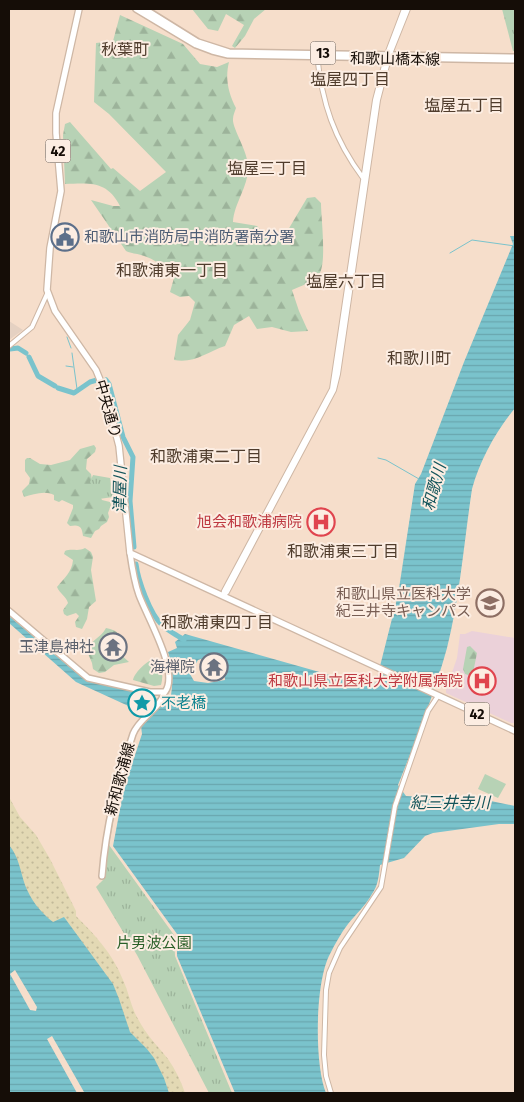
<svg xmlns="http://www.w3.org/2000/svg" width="524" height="1102" viewBox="0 0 524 1102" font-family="'Fira Sans','Noto Sans JP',sans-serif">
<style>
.commercial{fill:#e5d1c2}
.medical{fill:#ebd1d9}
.forest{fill:url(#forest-firs)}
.sand{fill:url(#sand-dots)}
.park{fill:url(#park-tufts)}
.pitch{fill:#b7d2b5}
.water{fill:url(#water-rules);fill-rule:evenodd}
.pier{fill:#f6decb}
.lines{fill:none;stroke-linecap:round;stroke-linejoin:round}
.stream{stroke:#7ac3cc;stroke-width:1}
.river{stroke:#7ac3cc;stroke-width:5}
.minor-casing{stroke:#ceb7a5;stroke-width:6}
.major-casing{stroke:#ceb7a5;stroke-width:8}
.highway-casing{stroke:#ceb7a5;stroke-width:8}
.minor{stroke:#fff;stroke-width:4}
.major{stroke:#fff;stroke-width:5}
.highway{stroke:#fff;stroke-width:5.5}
.labels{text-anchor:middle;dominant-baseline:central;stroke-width:4;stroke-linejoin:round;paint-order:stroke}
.shield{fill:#fcede2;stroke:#5a5049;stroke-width:1}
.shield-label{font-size:14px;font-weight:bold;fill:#150d07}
.street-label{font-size:15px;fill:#150d07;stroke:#fcede2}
.service-label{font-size:15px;fill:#4e5e75;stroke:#fcede2;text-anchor:start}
.health-label{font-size:15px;fill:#be3a42;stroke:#fcede2;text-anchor:end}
.education-label{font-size:15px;fill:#785e54;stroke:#fcede2;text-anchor:end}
.worship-label{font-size:15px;fill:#5b616d;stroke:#fcede2;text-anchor:end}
.culture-label{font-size:15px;fill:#0d838f;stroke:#fcede2;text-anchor:start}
.park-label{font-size:15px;fill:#285f27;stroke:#fcede2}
.neighbourhood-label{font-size:16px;fill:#4f3c2c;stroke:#fcede2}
.water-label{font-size:16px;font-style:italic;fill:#13545a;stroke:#fcede2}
</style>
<defs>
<pattern id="forest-firs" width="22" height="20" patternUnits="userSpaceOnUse" patternTransform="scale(1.25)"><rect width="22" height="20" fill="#b7d2b5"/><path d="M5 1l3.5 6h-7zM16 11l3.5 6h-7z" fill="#9cb39a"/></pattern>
<pattern id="sand-dots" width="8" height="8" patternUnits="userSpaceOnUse" patternTransform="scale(1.25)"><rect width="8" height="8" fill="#e3d9b4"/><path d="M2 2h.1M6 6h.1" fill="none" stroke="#c2b999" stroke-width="1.8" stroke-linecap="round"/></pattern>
<pattern id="park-tufts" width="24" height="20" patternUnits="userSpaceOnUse" patternTransform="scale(1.25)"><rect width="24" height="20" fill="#b7d2b5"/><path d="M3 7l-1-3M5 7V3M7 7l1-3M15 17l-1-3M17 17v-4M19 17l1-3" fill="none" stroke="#9cb39a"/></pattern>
<pattern id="water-rules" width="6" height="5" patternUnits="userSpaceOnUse" patternTransform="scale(1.25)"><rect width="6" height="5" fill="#7ac3cc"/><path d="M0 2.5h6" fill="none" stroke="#69a6ae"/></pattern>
</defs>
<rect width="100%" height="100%" fill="#f6decb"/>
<!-- commercial -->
<path class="commercial" d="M9,321L23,330L9,340Z"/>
<!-- medical -->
<path class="medical" d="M472,631L515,638V723H511L446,693V690L457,658L460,634H465Z"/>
<!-- forest -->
<path class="forest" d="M192,9H266L254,19L245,36L235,48L232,46L244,25L226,14L218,31L208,29Z
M120,15L183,44L200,64L217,67L229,62C225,78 228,93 236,108C235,111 233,115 233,119C232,128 248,152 248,166C249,186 234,203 233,222L257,226L267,237L285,235L307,198L315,197L321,203C321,217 327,265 319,274C312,283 301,286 292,290L299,311L308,331L291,332L272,327L257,329L249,316L234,325L225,346C207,352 194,364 174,360L178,335L190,320L195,302L189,296L180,297L170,292L174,278C164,267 156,259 141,255C136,253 132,254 126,251L91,200L113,206H120C107,181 91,183 65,184L63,135L65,124L70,122L111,169L113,168L140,191L166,172L109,114L94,102L96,43L113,41Z
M94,445L96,448L95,452L87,459L86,469L91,474L92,480L102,500L110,502L111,505L108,513L109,517L107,522L101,526L99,529L95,531L91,538L83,536C82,527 80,524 70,526L67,523L73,508V505L62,500L59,502L54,500V495C46,490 33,494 24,497L22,491L29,484L30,478L25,471V460L27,458H30L40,464L51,465L70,460L80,449Z
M85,548L91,552L93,557L91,570L96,601L89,607L87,619L82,629L76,627L75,622L79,616L76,613L67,616L64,614L63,610L68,603C66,596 60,594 57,587C64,578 72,572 73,560L64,554L65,551C72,548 78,552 85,548Z
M106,628C124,632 121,639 120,654L129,662L114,665L105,672L99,673L93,669L92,663L87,651C89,641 101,638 106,628Z
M470,646L477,653L473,673L468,675L465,674L463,669L467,647Z
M153,659C162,665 164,675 161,685L154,686L133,680C134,673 146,662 153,659Z"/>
<!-- sand -->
<path class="sand" d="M9,797L20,817L36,835L50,859L76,911V916C95,935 113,954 123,980C129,993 131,1007 138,1019C147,1036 157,1045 168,1059C175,1069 181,1081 185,1093H164L47,932L9,857Z"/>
<!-- park -->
<path class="park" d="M502,9H515V51H513Z
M93,475L110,478L111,484H119L120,496L99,499L90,482Z
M133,738H135L117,800L109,845L174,935L175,956L232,1093H209L137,955L96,887L104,879L105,876C100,839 123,775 133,738Z"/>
<!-- pitch -->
<path class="pitch" d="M485,774L506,784L498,798L478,789Z"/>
<!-- water -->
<path class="water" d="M510,236H515V408C496,431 480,460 472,489C464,542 460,596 447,648C434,695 416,740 398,785L406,796L486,800L515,806V824H499L433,833L425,836L404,858L380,865C379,875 378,886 372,894C366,905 356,914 348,924C341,933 335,944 330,954C315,981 314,1064 326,1093H235L177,956V934L113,846L124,788L142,734L141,726L143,706L139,704L135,709L76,682L9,623V616L85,680L123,687L144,693L143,699L147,702L158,698L163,702L170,701C173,685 174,668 168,652L177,648L175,642L185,634L369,686L376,682L398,595L415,484L421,474L464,362L513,244ZM213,655L227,662L224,672L225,680L208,683L194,681L190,674L198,660Z
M9,845C19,857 20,870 25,885C31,900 40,912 53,922L64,917L113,984L119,999L130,1032L147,1049L154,1058L164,1078L169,1093H9Z"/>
<!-- pier -->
<path class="pier" d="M15,970L37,1007L36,1011L30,1010L10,974Z
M52,1036L84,1092L81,1093H77L47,1039Z"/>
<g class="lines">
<!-- stream -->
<path class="stream" d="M450,253L472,240L515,246
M67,337L71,348
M72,353L77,389L79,390
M66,366L73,367
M378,458L386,460L419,479"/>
<!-- river -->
<path class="river" d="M10,349L18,348L26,353
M29,357L38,376L55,386
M106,380L109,384L123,437L133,457L130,501L134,547
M58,388L74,393L90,382L97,380
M136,564C138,580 150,614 162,625C168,631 177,635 184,640"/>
<!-- minor casing -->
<g class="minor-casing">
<path id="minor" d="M317,55C322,103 334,139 363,178
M9,346L32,327L47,294
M223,596L227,592L334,390L338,374L378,100L390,54L408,9
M223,596L224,591L332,389L375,100L387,54L404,9
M331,1093L326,1076L324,1055L326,990L329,973L340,948L381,887L395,806L428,711L438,696"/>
</g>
<!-- major casing -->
<g class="major-casing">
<path id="major" d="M136,9L196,45L212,51L228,55L515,60
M145,9L198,42L229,52L515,57
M9,611L88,678L150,692H165C180,672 147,617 139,595C134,581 132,567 130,553
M102,876C106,825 117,783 133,734C139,718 160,709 164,693"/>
</g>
<!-- highway casing -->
<g class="highway-casing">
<path id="highway" d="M79,9L56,113V133L61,191L50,248L47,290L55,311L96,370L105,392L119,446L130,553L515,731"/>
</g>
<!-- minor -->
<use href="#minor" class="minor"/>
<!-- major -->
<use href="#major" class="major"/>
<!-- highway -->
<use href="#highway" class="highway"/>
</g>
<!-- icons -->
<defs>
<g id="civic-ring" transform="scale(1.4375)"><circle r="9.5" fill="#fcede2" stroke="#5c6f8a" stroke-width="1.5"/><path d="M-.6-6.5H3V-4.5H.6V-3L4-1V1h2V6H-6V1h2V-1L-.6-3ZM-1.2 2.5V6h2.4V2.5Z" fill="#5c6f8a"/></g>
<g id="hospital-ring" transform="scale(1.4375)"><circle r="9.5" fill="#fcede2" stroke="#e0444e" stroke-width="1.5"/><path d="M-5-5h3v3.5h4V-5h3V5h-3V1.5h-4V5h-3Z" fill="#e0444e"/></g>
<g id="university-ring" transform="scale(1.4375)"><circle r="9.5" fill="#fcede2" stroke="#8d6e63" stroke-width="1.5"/><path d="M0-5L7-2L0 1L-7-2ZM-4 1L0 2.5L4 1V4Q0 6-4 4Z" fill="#8d6e63"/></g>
<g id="temple-ring" transform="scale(1.4375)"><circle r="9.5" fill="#fcede2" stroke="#6b7280" stroke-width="1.5"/><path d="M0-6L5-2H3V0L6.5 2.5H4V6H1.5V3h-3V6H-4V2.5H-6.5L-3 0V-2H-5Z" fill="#6b7280"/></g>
<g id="sight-ring" transform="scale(1.4375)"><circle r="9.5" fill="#fcede2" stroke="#0f9aa8" stroke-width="1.5"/><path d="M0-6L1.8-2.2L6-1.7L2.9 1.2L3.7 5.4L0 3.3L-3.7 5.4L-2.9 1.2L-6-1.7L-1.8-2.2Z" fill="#0f9aa8"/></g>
</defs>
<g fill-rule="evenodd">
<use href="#civic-ring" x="65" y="237"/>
<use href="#hospital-ring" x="321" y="522"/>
<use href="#university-ring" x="490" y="603"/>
<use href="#temple-ring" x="113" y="647"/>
<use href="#temple-ring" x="214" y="667"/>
<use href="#hospital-ring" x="482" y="681"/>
<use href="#sight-ring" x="142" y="703"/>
</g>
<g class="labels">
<!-- shield labels -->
<g class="shield">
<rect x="310.5" y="41.5" width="25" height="23" rx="4"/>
<rect x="45.5" y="139.5" width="25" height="23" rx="4"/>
<rect x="464.5" y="702.5" width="25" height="23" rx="4"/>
</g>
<g class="shield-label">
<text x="323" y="53">13</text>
<text x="58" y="151">42</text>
<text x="477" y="714">42</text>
</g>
<!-- street labels -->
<g class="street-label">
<text transform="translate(395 59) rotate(1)">和歌山橋本線</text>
<text transform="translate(108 409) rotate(74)">中央通り</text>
<text transform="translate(120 779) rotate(-75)">新和歌浦線</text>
</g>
<!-- service labels -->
<g class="service-label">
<text x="84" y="237">和歌山市消防局中消防署南分署</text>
</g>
<!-- health labels -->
<g class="health-label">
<text x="302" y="522">旭会和歌浦病院</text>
<text x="463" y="681">和歌山県立医科大学附属病院</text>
</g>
<!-- education labels -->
<g class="education-label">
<text x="471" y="594">和歌山県立医科大学<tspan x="471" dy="17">紀三井寺キャンパス</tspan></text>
</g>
<!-- worship labels -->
<g class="worship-label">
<text x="94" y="647">玉津島神社</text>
<text x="195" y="667">海禅院</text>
</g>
<!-- culture labels -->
<g class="culture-label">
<text x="161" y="703">不老橋</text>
</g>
<!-- park labels -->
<g class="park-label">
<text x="154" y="943">片男波公園</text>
</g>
<!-- neighbourhood labels -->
<g class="neighbourhood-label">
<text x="125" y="49">秋葉町</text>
<text x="350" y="79">塩屋四丁目</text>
<text x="464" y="105">塩屋五丁目</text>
<text x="267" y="168">塩屋三丁目</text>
<text x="172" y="270">和歌浦東一丁目</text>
<text x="346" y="281">塩屋六丁目</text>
<text x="419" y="358">和歌川町</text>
<text x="206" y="456">和歌浦東二丁目</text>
<text x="343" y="551">和歌浦東三丁目</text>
<text x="217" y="622">和歌浦東四丁目</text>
</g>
<!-- water labels -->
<g class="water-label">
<text transform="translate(434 487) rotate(-75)">和歌川</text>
<text transform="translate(120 490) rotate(-89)">津屋川</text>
<text x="450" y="802">紀三井寺川</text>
</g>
</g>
<!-- border -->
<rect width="524" height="1102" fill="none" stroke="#150d07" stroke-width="20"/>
</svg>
